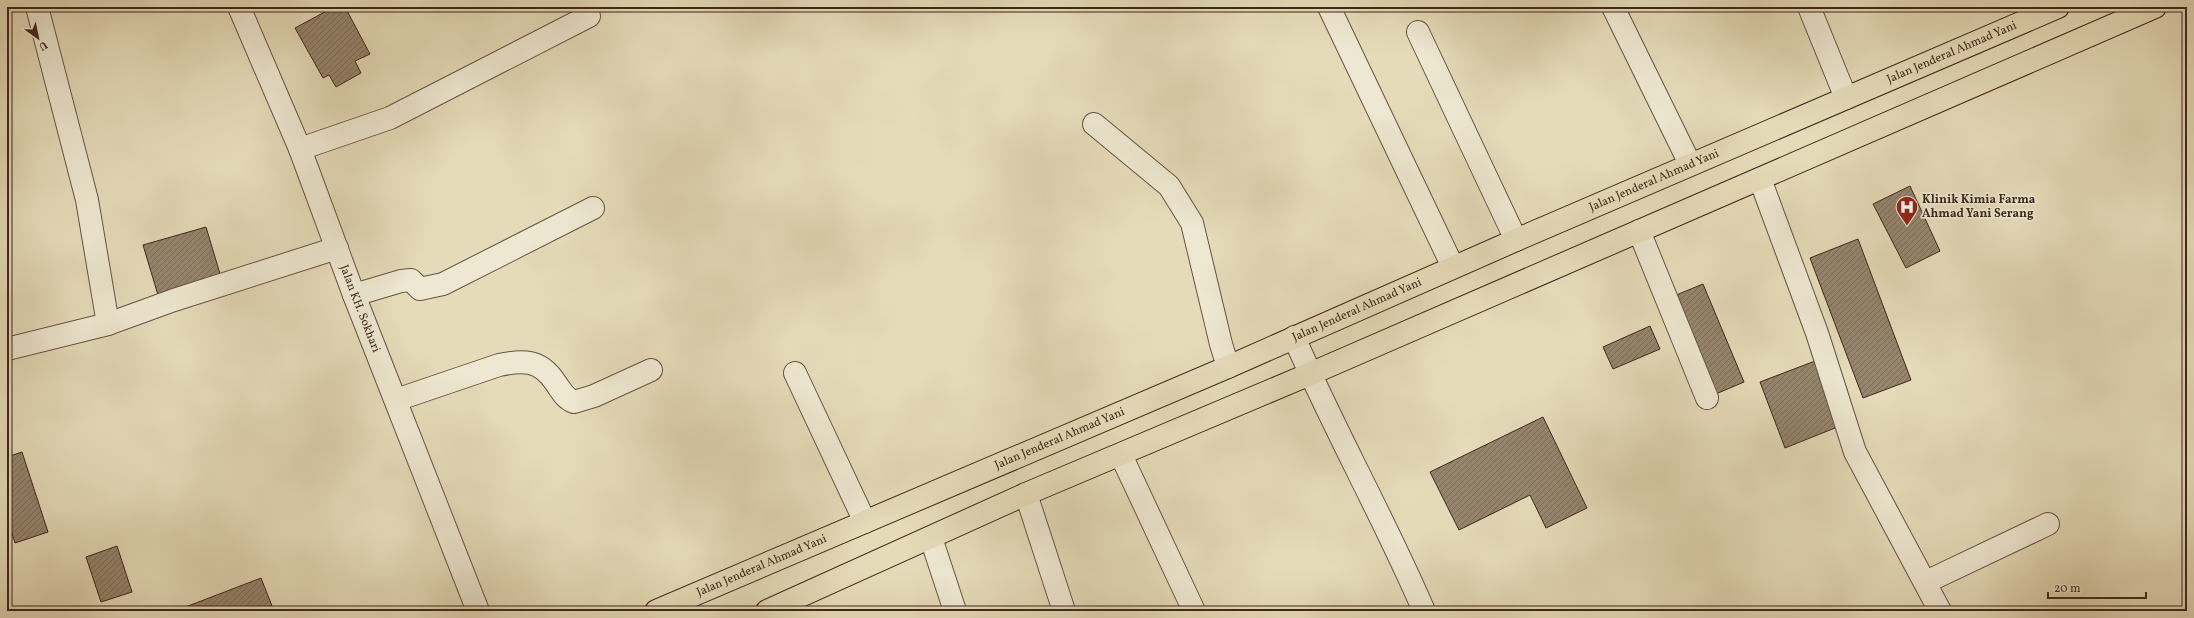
<svg xmlns="http://www.w3.org/2000/svg" width="2194" height="618" viewBox="0 0 2194 618" font-family="Vollkorn,serif">
<style>
.building{fill:url(#building-hatch);stroke:#3f271c}
.lines{fill:none;stroke-linecap:round;stroke-linejoin:round}
.minor-casing{stroke:#685443;stroke-width:24}
.major-casing{stroke:#3f271c;stroke-width:24}
.minor{stroke:#eee8d2;stroke-width:22}
.major{stroke:#e5dbb9;stroke-width:22}
.labels{text-anchor:middle;dominant-baseline:central;stroke-width:3.5;stroke-linejoin:round;paint-order:stroke}
.street-label{font-size:12px;fill:#3f271c;stroke:#eee8d2}
.poi-label{font-size:12px;font-weight:bold;fill:#3f271c;stroke:#eee8d2;text-anchor:start}
</style>
<defs>
<pattern id="building-hatch" width="6" height="6" patternUnits="userSpaceOnUse"><rect width="6" height="6" fill="#95856e"/><path d="M-1 1l2-2M0 6l6-6M5 7l2-2" fill="none" stroke="#7b6d5a"/></pattern>
</defs>
<rect width="100%" height="100%" fill="#e5dbb9"/>
<filter id="stains"><feTurbulence type="fractalNoise" baseFrequency=".005" numOctaves="4"/><feColorMatrix values="0 0 0 0 .2 0 0 0 0 .09 0 0 0 0 .02 0 0 0 .5 -.17"/></filter>
<radialGradient id="worn" r=".72"><stop offset=".6" stop-color="#630" stop-opacity="0"/><stop offset="1" stop-color="#630" stop-opacity=".3"/></radialGradient>
<!-- building -->
<path class="building" d="M334,7H345L370,54L355,61L361,73L336,87L329,75L323,78L295,28Z
M1910,186L1940,251L1906,268L1873,204Z
M206,227L221,277L158,295L143,245Z
M1858,239L1911,380L1863,398L1810,258Z
M1703,284L1744,382L1711,396L1669,298Z
M1650,326L1660,349L1613,369L1603,347Z
M1815,361L1840,426L1785,448L1760,382Z
M1543,417L1587,508L1546,528L1530,495L1459,530L1430,472Z
M22,452L48,532L15,543L7,518V457Z
M117,546L132,592L101,602L86,557Z
M261,578L274,611H175Z"/>
<g class="lines">
<!-- minor casing -->
<g class="minor-casing">
<g id="minor">
<path d="M37,7L87,200L108,324"/>
<path id="s1" d="M239,7L300,149L354,295L478,611"/>
<path d="M1329,7L1453,267"/>
<path d="M1613,7L1690,164"/>
<path d="M1809,7L1846,98"/>
<path d="M1418,32L1516,240"/>
<path d="M1094,124L1169,186L1192,223L1221,344L1228,367"/>
<path d="M300,149L390,118L589,16"/>
<path d="M1760,179L1817,333L1855,452L1940,611"/>
<path d="M1639,231L1707,398"/>
<path d="M354,295L401,281L411,280L420,289L443,284L593,208"/>
<path d="M1294,337C1334,430 1384,518 1424,611"/>
<path d="M7,349L108,324L174,300L337,248"/>
<path d="M795,373L865,522"/>
<path d="M396,400L499,365C522,360 540,359 555,382C561,390 564,398 574,402L594,396L651,370"/>
<path d="M1121,455L1194,611"/>
<path d="M1026,494L1064,611"/>
<path d="M931,538L955,611"/>
<path d="M1926,582L2048,524"/>
</g>
</g>
<!-- major casing -->
<g class="major-casing">
<g id="major">
<path id="s2" d="M656,611L1228,367L1516,240L2058,7"/>
<path d="M767,611L1026,494L1310,374L2155,7"/>
</g>
</g>
<!-- minor -->
<use href="#minor" class="minor"/>
<!-- major -->
<use href="#major" class="major"/>
</g>
<!-- icons -->
<defs>
<g id="hospital-pin" transform="scale(1.15)"><path d="M0 17L-7.5 6A9.5 9.5 0 1 1 7.5 6Z" fill="#8f2418" stroke="#eee8d2"/><path d="M-5-5h3v3.5h4V-5h3V5h-3V1.5h-4V5h-3Z" fill="#fff"/></g>
</defs>
<g fill-rule="evenodd">
<use href="#hospital-pin" x="1907" y="207"/>
</g>
<g class="labels">
<!-- street labels -->
<g class="street-label">
<text stroke="none"><textPath href="#s2" startOffset="1411">Jalan Jenderal Ahmad Yani</textPath></text>
<text stroke="none"><textPath href="#s2" startOffset="1087">Jalan Jenderal Ahmad Yani</textPath></text>
<text stroke="none"><textPath href="#s1" startOffset="325">Jalan KH. Sokhari</textPath></text>
<text stroke="none"><textPath href="#s2" startOffset="763">Jalan Jenderal Ahmad Yani</textPath></text>
<text stroke="none"><textPath href="#s2" startOffset="439">Jalan Jenderal Ahmad Yani</textPath></text>
<text stroke="none"><textPath href="#s2" startOffset="115">Jalan Jenderal Ahmad Yani</textPath></text>
</g>
<!-- poi labels -->
<g class="poi-label">
<text x="1922" y="200">Klinik Kimia Farma<tspan x="1922" dy="14">Ahmad Yani Serang</tspan></text>
</g>
</g>
<!-- margin -->
<rect width="2194" height="618" fill="none" stroke="#e5dbb9" stroke-width="24"/>
<rect x="8" y="8" width="2178" height="602" fill="none" stroke="#3f271c" stroke-width="2"/>
<rect x="12" y="12" width="2170" height="594" fill="none" stroke="#3f271c"/>
<!-- north arrow -->
<g transform="translate(38 38) rotate(147)" stroke="#eee8d2" stroke-width="3" paint-order="stroke">
<path d="M0-3L7 15L0 10L-7 15Z" fill="#3f271c"/>
<text y="-6" font-size="11" font-weight="bold" text-anchor="middle" fill="#3f271c">U</text>
</g>
<!-- scale -->
<path d="M2048 592v6h98v-6" fill="none" stroke="#3f271c" stroke-width="2"/>
<text x="2054" y="592" font-size="12" fill="#3f271c" stroke="#eee8d2" stroke-width="3" paint-order="stroke">20 m</text>
<rect width="100%" height="100%" filter="url(#stains)"/>
<rect width="100%" height="100%" fill="url(#worn)"/>
</svg>
